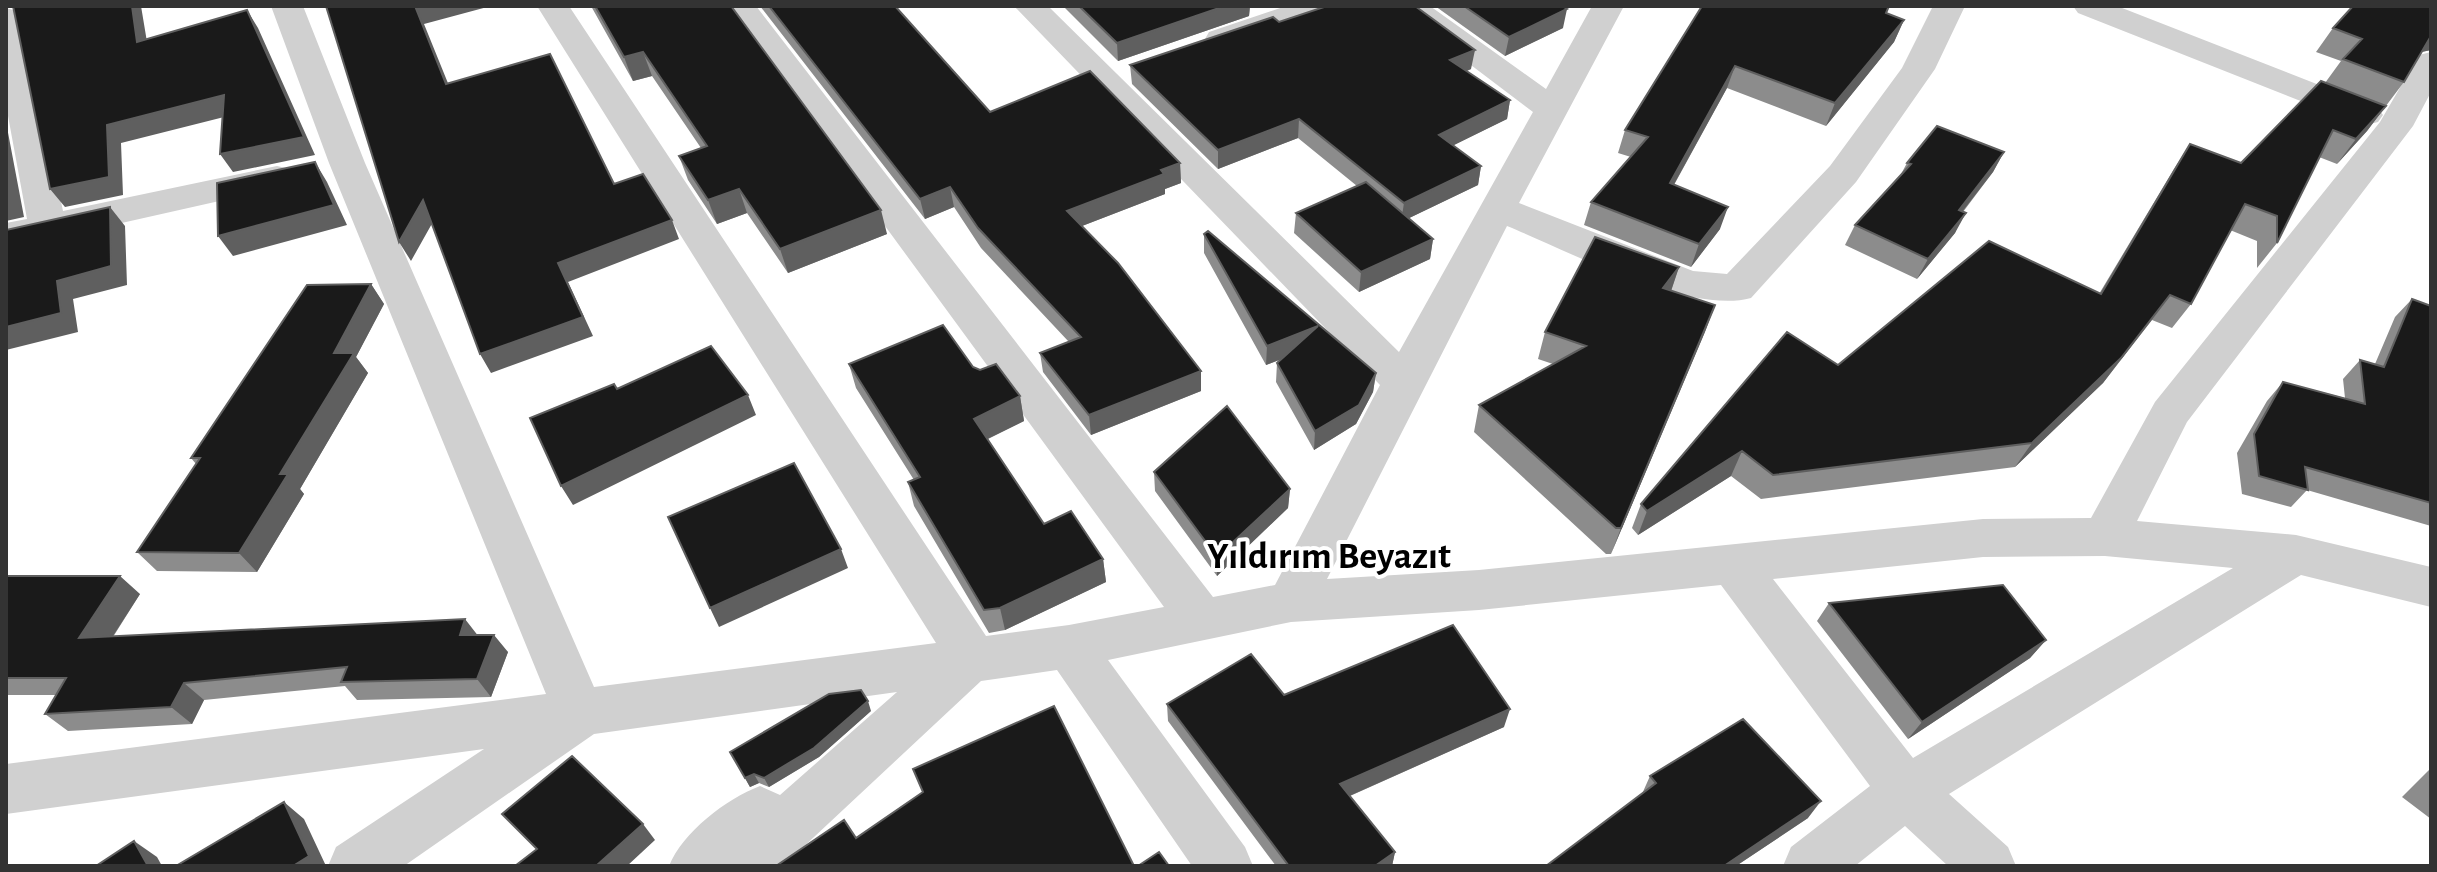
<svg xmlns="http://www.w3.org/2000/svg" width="2437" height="872" viewBox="0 0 2437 872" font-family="'Alegreya Sans',sans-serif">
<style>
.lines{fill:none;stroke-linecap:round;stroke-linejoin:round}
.street{fill:#d0d0d0;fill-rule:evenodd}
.wall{fill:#8c8c8c}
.shaded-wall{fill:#5f5f5f}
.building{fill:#1a1a1a;stroke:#5f5f5f;stroke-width:2}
.labels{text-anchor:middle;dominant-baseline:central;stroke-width:8;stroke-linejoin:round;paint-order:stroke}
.district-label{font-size:38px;font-weight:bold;fill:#000;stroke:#fff}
</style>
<rect width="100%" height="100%" fill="#fff"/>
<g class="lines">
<!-- street -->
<path class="street" d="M271,6H303L365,163L594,687L936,643L537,6H569L986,636L1069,625L1164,607L724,6H756L1213,597L1275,585L1380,385L1014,6H1048L1399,352L1533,112L1393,6H1430L1546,89L1592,6H1624L1519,203L1693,271L1727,274L1830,166L1902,68L1933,6H1965L1935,69L1856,182L1751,298C1689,315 1568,251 1507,226L1327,579L1479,570L1983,519L2091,518L2155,402L2380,122L2419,55L2431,52V92L2413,126L2187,422L2137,521L2296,535L2431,567V607L2301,575L1949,794L2008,847L2016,866H1948L1905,826L1855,866H1783L1791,847L1870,786L1721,585L1479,610L1291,622L1108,660L1245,847L1253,866H1192L1057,670L981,681L783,866H669C683,832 726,799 760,786L780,795L897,692L594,734L404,866H328L336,847L484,749L6,814V764L546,694L329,163ZM2105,556L2233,568L1913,758L1773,579L1983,557Z
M1286,6H1333L1328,13L1233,46L1221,49L1209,46L1205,39L1209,32Z
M2073,6H2117L2378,108L2383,115L2378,122L2366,125L2354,122L2078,13Z
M6,8L17,11L22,18L63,211L277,166L290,169L295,177L290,185L277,188L6,249V223L27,219L6,105Z"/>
</g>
<!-- wall -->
<path class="wall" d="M591,6H731L887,234L788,273L747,213L717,224L688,180L679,156L701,148L652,76L633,81Z
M760,6H895L990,112L1180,163L1181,183L1165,189V194L1082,226L1201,371V391L1091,435L1043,372L1040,353L1069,342L981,248L954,207L925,219Z
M1063,6H1250L1249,16L1118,61Z
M1435,6H1562L1563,28L1505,56Z
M1702,6L1887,14L1904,20L1894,42L1826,126L1727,88L1674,185L1720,229L1691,267L1584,225L1591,202L1631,157L1618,153L1625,130Z
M2348,6H2431V50L2422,52L2404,82L2367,131L2337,164L2319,157L2277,243L2257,268V241L2230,230L2191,304L2172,328L2152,320L2103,383L2015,467L1761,499L1731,476L1638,535L1632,528L1641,504L1838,365L2099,294L2174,169L2190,144L2241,163L2325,83L2341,61L2316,52L2333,28L2352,7Z
M1279,22L1471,69L1467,71L1510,100L1507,119L1453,145L1481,166L1478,185L1409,218L1433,239L1430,259L1359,292L1294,233L1296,213L1357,186L1298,138L1218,169L1132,84L1130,65Z
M2004,152L1993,172L1963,212L1955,233L1917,279L1845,245L1855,225L1900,176L1907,163Z
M1204,234L1376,373L1373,392L1356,424L1314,450L1276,382L1277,363L1282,359L1266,365L1204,253Z
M1679,267L1671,291L1715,305L1611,554H1606L1474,432L1479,405L1553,364L1538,359L1545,332Z
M371,284L384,304L356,357L368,373L300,489L304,494L257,572L157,571L137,552L196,464L191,458Z
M2412,299L2431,306V526L2307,490L2291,507L2242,494L2237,453L2267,401L2283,382L2345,398L2343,379L2360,360L2375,364L2395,317Z
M849,364L973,367L1020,396L1024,421L988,439L1044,524L1103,559L1106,582L1005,630L989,633L914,506L908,482L914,480L856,388Z
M1154,472L1290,489L1288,508L1217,576L1155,491Z
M6,576L140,594L113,637L477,635L508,652L491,697L357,700L345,686L204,700L192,724L68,731L45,714L56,695H6Z
M1829,603L2046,640L2030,658L1908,739L1817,621Z
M1284,695L1504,727L1350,796L1395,852L1392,866H1276L1168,721L1167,704Z
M871,711L819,757L769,787L759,783L750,787L730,752Z
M2431,768V819L2402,797Z
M1650,776L1808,818L1736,866H1546L1642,794Z"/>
<!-- shaded-wall -->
<path class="shaded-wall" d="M132,6H141L150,60L137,42Z
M415,6H491L424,24L456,103L446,84Z
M1225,6H1250L1249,16L1118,61L1117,43Z
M1567,9L1563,28L1505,56L1509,37Z
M247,10L258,28L315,155L233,172L220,154Z
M1904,20L1894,42L1826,126L1835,103Z
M2431,35V50L2416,53Z
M1475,50L1471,69L1447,79L1450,60Z
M643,52L652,76L633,81L624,57Z
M1735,66L1727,88L1662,206L1670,183Z
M224,95L236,114L121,143L123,195L65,207L50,189L107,125Z
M1510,100L1507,119L1436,154L1439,135Z
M2386,106L2367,131L2337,164L2356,139Z
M1299,119L1298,138L1218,169V150Z
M6,122L24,217L6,221Z
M2004,152L1993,172L1948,230L1959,210Z
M315,162L327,182L347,225L233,256L218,236Z
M1180,163L1181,183L1165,189V194L1069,231L1067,211Z
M1481,166L1478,185L1401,222L1404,203Z
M950,187L954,207L925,219L920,199Z
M739,189L747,213L717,224L708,200Z
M423,200L434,220L411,261L399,242Z
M110,207L125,226L127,285L73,299L78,332L6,350V327L57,281Z
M1728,207L1720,229L1691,267L1699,244Z
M881,210L887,234L788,273L780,249Z
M1966,213L1955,233L1917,279L1928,259Z
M672,220L679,239L568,282L593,336L491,373L480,354L558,263Z
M1433,239L1430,259L1359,292L1361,272Z
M1679,267L1670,294L1663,288Z
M371,284L384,304L356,357L368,373L300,489L304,494L257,572L239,553L280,474L334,353Z
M2170,295L2103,383L2015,467L2032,443Z
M1715,305L1705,332L1611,554L1621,528Z
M1318,326L1317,345L1266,365L1267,346Z
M1201,371V391L1091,435L1089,415Z
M1376,373L1373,392L1356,424L1314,450L1315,431Z
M748,395L756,415L573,505L561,486Z
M1020,396L1024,421L979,443L974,419Z
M1742,451L1731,476L1638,535L1647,511Z
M1290,489L1288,508L1217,576V557Z
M841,549L848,568L719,627L710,608Z
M1103,559L1106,582L1005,630L1000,608Z
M120,576L140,594L100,656L79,638Z
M465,619L479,637L460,635Z
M494,635L508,652L491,697L477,679Z
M2046,640L2030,658L1908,739L1922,722Z
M184,683L204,700L192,724L171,707Z
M868,701L871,711L819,757L769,787L764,778Z
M1510,709L1504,727L1338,801L1340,784Z
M754,774L759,783L750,787L745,778Z
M1821,801L1808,818L1736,866H1724Z
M284,802L304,819L326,866H293Z
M643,824L655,840L627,866H596Z
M134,841L157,857L162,866H148Z
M1395,852L1392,866H1375Z"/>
<!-- building -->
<path class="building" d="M13,6H132L137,42L247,10L304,137L220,154L224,95L107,125L109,177L50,189Z
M326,6H415L446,84L550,54L614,184L643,174L672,220L558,263L583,317L480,354L423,200L399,242Z
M595,6H731L881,210L780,249L739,189L708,200L679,156L707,146L643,52L624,57Z
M769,6H895L990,112L1090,71L1180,163L1161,170L1164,174L1067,211L1118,263L1201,371L1089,415L1040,353L1081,337L978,228L950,187L920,199Z
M1079,6H1225L1117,43Z
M1327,6H1415L1475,50L1450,60L1510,100L1439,135L1481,166L1404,203L1299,119L1218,150L1130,65L1273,17L1279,22Z
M1464,6H1562L1567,9L1509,37Z
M1702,6H1889L1886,13L1904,20L1835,103L1735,66L1670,183L1728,207L1699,244L1591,202L1648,137L1625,130Z
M2353,6H2431V36L2404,82L2343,59L2362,39L2333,28Z
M2321,81L2386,106L2356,139L2333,130L2277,243V216L2245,204L2191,304L2170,295L2121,358L2032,443L1773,475L1742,451L1647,511L1641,504L1787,332L1838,365L1989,241L2101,294L2190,144L2241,163Z
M1937,126L2004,152L1959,210L1966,213L1928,259L1855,225L1911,164L1907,163Z
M315,162L334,205L218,236L217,183Z
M1366,182L1433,239L1361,272L1296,213Z
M110,207L111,266L57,281L61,313L6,327V230Z
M1208,231L1376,373L1359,405L1315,431L1277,363L1318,326L1267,346L1204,234Z
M1595,237L1679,267L1663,288L1715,305L1621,528H1616L1479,405L1586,346L1545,332Z
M371,284L334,353H354L280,474H288L239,553L137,552L200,458H191L307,285Z
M2412,299L2431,306V503L2305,467L2308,490L2259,476L2254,434L2283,382L2365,404L2360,360L2384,367Z
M943,325L973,367L980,370L996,364L1020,396L974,419L1044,524L1071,511L1103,559L1000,608L984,610L908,482L920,477L849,364Z
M711,346L748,395L561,486L530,418L614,384L617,389Z
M1227,406L1290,489L1217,557L1154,472Z
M794,463L841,549L710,608L668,517Z
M6,576H120L79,638L465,619L460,635H494L477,679L341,682L347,667L184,683L171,707L45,714L66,678H6Z
M2003,585L2046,640L1922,722L1829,603Z
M1453,625L1510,709L1340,784L1395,852L1375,866H1289L1167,704L1251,654L1284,695Z
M861,690L868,701L814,748L764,778L754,774L745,778L730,752L829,694Z
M1054,706L1134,866H776L844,820L856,838L923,792L913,769Z
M1743,719L1821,801L1724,866H1546L1656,783L1650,776Z
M572,756L643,824L596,866H515L537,849L502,814Z
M284,802L309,856L293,866H176Z
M134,841L148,866H96Z
M1159,852L1169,866H1138Z"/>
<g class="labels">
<!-- district labels -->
<g class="district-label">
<text x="1329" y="557">Yıldırım Beyazıt</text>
</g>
</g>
<!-- border -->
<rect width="2437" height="872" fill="none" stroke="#333333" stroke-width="16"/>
</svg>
